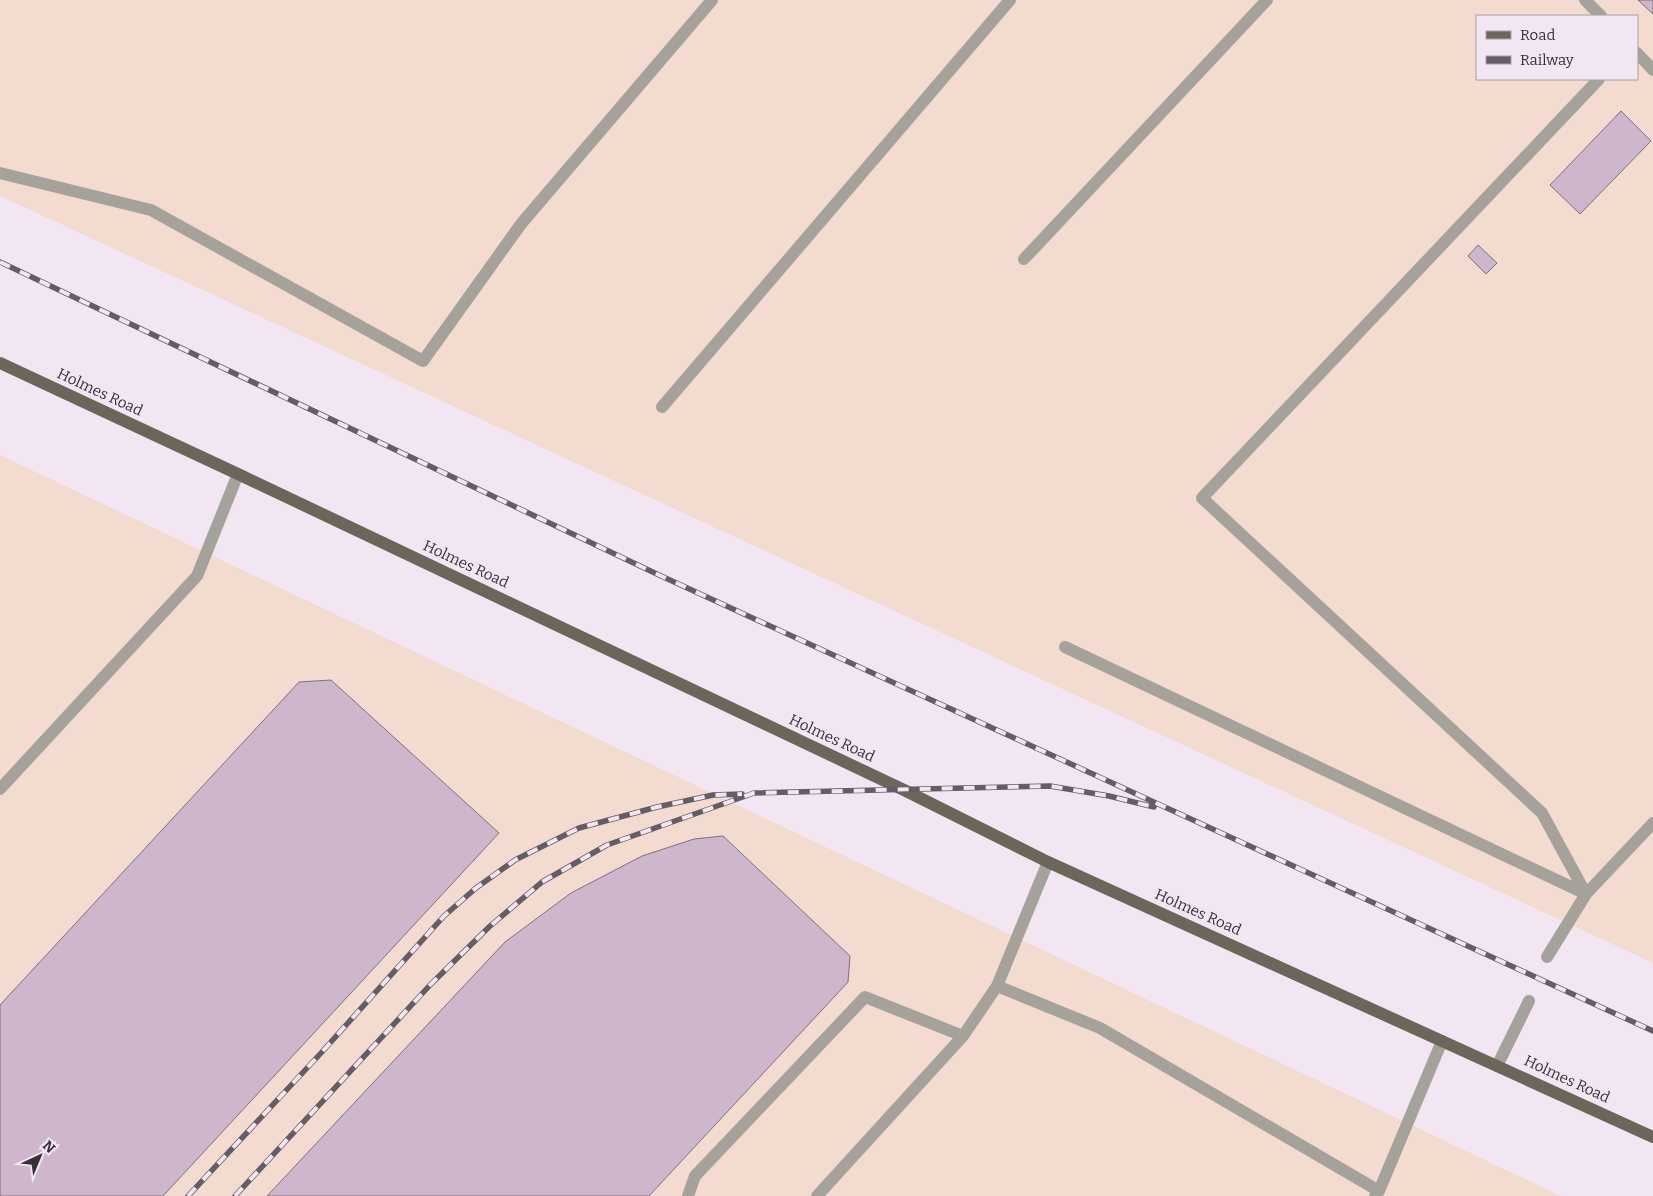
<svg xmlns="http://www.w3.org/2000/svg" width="1653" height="1196" viewBox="0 0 1653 1196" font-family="Bitter,serif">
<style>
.industrial{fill:#f3dbd0;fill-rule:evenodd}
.building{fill:#ceb7cd;stroke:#7d707c}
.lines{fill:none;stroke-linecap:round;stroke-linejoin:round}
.minor{stroke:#a5a29b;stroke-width:12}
.major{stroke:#6c665a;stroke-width:12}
.rail-casing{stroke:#645d64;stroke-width:5.5}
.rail{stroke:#f3e6f3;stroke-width:4;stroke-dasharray:11;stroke-linecap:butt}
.labels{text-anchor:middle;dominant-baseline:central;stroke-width:4;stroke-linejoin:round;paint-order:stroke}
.street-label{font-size:15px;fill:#363136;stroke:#f3e6f3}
</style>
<rect width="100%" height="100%" fill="#f3e6f3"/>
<!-- industrial -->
<path class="industrial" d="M0,0H1653V963L0,196ZM1477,16H1637V79H1477Z
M0,455L1561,1196H0Z"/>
<!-- building -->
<path class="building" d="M1638,0H1653V14Z
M1621,111L1651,141L1580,214L1550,185Z
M1478,245L1497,263L1486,274L1468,256Z
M331,680L499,833L163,1196H0V1005L299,682Z
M723,836L850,956L848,982L649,1196H267L505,942L571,893L642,856L694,839Z"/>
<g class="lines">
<!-- minor -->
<path class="minor" d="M1585,0L1601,16
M1637,53L1653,70
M0,173L151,210L423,361L521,224L712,0
M1024,259L1267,0
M662,407L1010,0
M1065,647L1586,894
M0,789L197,576L238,474
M1586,894L1542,813L1202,498L1599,79
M1547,957L1586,894L1653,823
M997,986L1100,1028L1379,1191L1375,1196
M1497,1066L1529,1001
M1379,1191L1442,1041
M688,1196L695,1176L865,997L963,1036
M817,1196L963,1036L997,986L1048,862"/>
<!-- major -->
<path class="major" d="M0,363L238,474L904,790L1048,862L1653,1137"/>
<!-- rail casing -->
<g class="rail-casing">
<path id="rail" d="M0,262L659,575L1653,1031
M188,1196L321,1053L444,916L476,888L515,860L579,828L657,807L713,795L742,794
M235,1196L431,984L489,927L542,882L607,845L754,793L1050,786L1109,796L1154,807"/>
</g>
<!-- rail -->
<use href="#rail" class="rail"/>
</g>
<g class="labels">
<!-- street labels -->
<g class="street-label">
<text transform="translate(100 392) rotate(25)">Holmes Road</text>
<text transform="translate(466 564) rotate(25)">Holmes Road</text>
<text transform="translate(832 738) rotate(25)">Holmes Road</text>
<text transform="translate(1198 912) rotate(24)">Holmes Road</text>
<text transform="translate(1567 1079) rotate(25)">Holmes Road</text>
</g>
</g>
<!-- legend -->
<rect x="1476" y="15" width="162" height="65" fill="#f3e6f3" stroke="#a79ea7"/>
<rect x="1486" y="31" width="25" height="8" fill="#6c665a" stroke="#a79ea7"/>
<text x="1520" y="40" font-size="15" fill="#363136">Road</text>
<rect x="1486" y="56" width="25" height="8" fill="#645d64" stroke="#a79ea7"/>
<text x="1520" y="65" font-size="15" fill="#363136">Railway</text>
<!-- north arrow -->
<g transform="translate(40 1156) rotate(44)" stroke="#f3e6f3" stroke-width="4" paint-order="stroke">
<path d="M0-4L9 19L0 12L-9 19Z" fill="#363136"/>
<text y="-8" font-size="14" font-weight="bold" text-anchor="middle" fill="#363136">N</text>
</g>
</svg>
